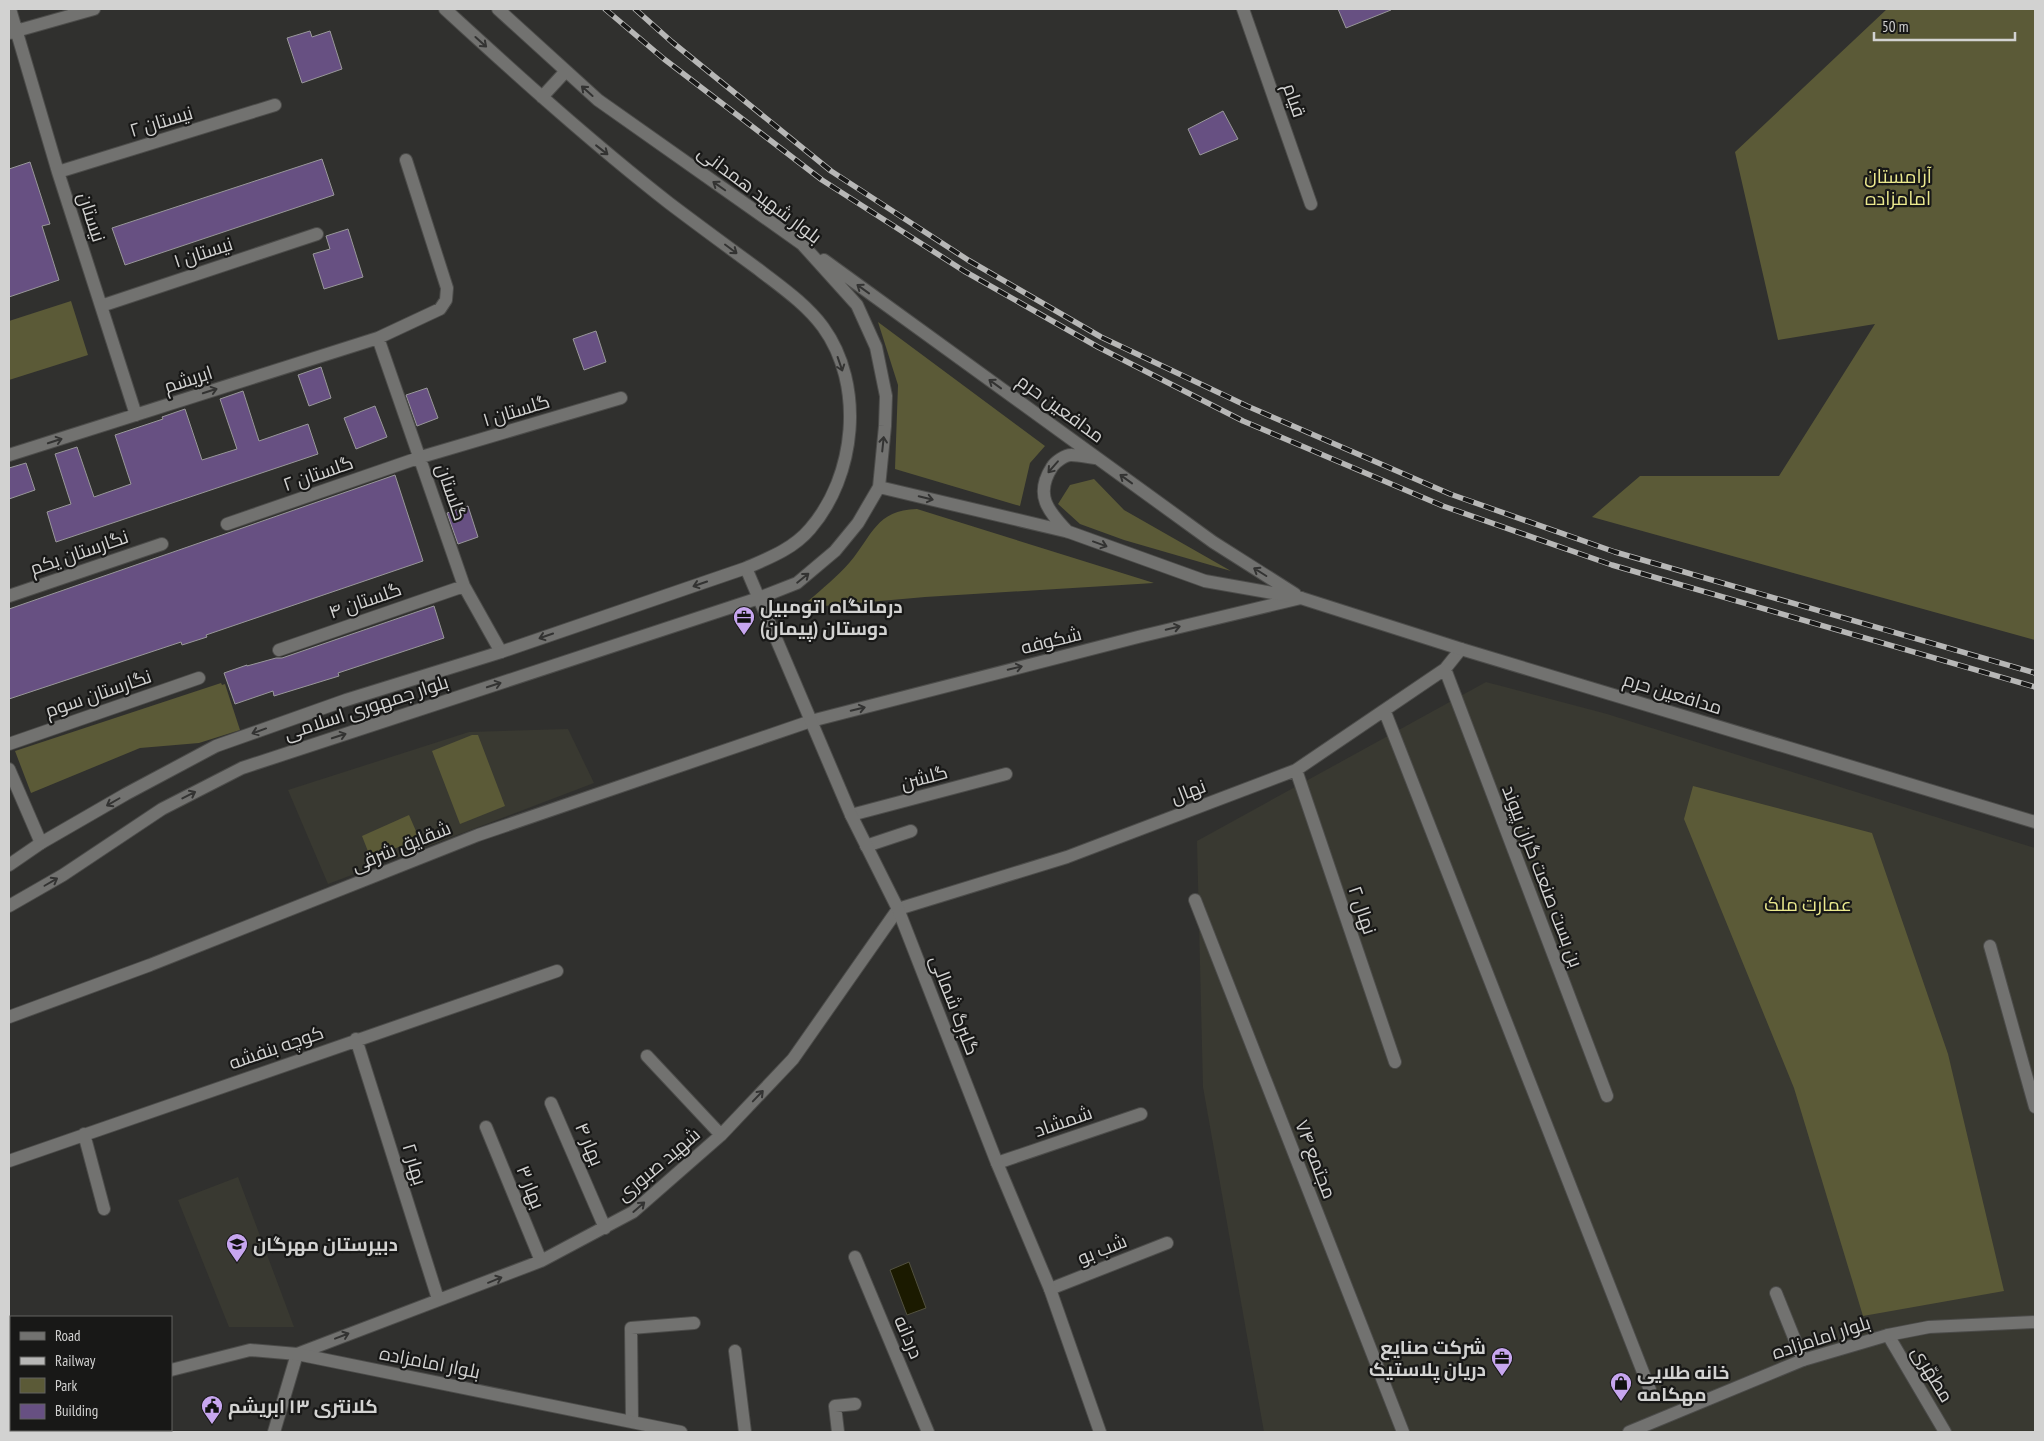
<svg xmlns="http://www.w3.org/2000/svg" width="2044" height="1441" viewBox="0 0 2044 1441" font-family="'PT Sans Narrow',Cairo,sans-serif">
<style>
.built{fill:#393931}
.green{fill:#5b5a37}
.water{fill:#1b1a00;stroke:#52513f}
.building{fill:#675082;stroke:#99989a}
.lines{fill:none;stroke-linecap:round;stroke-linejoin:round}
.street-casing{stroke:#4c4c4a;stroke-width:14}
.secondary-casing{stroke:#4c4c4a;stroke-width:14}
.street{stroke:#727270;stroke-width:12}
.secondary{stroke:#727270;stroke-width:12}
.rail-casing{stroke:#b7b7b6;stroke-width:5.5}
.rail{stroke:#181817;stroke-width:4;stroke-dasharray:11;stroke-linecap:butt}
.oneway{stroke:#333332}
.labels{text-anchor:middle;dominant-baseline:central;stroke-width:4.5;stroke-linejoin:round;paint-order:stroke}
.street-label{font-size:19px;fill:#d2d2d1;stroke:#181817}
.park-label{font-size:19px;fill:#ebe98e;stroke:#181817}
.poi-label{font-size:19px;font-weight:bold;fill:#d2d2d1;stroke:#181817;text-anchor:start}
</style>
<rect width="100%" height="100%" fill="#30302e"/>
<!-- built -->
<path class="built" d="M1486,682L1607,714L2035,848V1432H1264L1203,1087L1197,841Z
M568,729L594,783L328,884L288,790L469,732Z
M238,1177L294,1327H229L178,1200Z"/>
<!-- green -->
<path class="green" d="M1887,9H2035V640L1592,517L1640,476H1779L1875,324L1778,340L1735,152Z
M71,301L88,355L9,380V321Z
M878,322L1045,446L1030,463L1020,506L895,469L898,385Z
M1094,479L1124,510L1231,571L1124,540L1080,524L1058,504L1070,485Z
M917,509L1154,583L925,597L824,606L807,602C822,589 837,577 850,562C872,536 876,510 917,509Z
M221,683L222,685L225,684L240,730L199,743L140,748L31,793L15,751Z
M472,735H478L505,806L460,824L432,751Z
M1693,786L1872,833L1948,1054L2004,1291L1863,1316L1794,1088L1684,819Z
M409,815L419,838L371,859L362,836Z"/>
<!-- water -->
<path class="water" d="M909,1262L926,1308L907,1315L890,1270Z"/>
<!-- building -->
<path class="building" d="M1338,9H1391V10L1346,28Z
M310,31L312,37L330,31L342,69L302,83L287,38Z
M1223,111L1238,139L1200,155L1188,129Z
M322,159L334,195L125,265L112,228Z
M30,162L50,224L42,226L59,280L9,297V169Z
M348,229L363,277L324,289L313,254L330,249L326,236Z
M596,331L606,362L584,370L573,339Z
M321,367L331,398L309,406L298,375Z
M427,388L438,418L417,426L406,395Z
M243,391L259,441L308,424L318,454L56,542L47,512L71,504L55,454L77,447L94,497L131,484L115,435L163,419L162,417L185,409L202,460L237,449L220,399Z
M375,406L387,437L356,449L344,418Z
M26,463L35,490L9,499V468Z
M395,475L423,561L206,635L207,637L182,645L181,642L9,699V609Z
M468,506L478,537L458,544L447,513Z
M434,606L444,638L338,673L339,676L274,696L273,691L235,704L224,673L247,665V666L276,658H282Z"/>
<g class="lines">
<!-- street casing -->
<g class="street-casing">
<path id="street" d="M10,9L58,172L136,415
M1243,9L1311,204
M9,33L94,9
M58,172L275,105
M101,306L317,234
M378,338L464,586L501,652
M9,455L378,338L440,309L446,300L447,288L406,160
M227,524L421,457L621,398
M9,596L162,544
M279,650L464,586
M1445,669L1607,1096
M1385,712L1650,1390
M9,744L199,678
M9,769L41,843
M1296,770L1395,1062
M851,815L1006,774
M866,846L911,831
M1195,900L1403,1432
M1990,946L2035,1107
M9,1017L150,965L478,835L811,721L1138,637L1301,598
M356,1039L438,1299
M647,1056L721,1135
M551,1103L605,1228
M486,1127L541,1261
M84,1134L104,1209
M9,1161L557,971
M997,1163L1141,1114
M855,1257L928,1432
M1050,1289L1167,1243
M1776,1293L1803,1360
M1888,1335L1945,1432
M735,1351L745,1432
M632,1421L631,1328L694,1323
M78,1430V1432
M274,1432L297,1354L541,1261L633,1212L721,1135L793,1059L898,909L1067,857L1296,770L1445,669L1461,649
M838,1432L835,1406L855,1404"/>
</g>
<!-- secondary casing -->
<g class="secondary-casing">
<path id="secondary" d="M542,97L566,71
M824,260L1213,542L1295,594
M879,487L1069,532L1205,581L1301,598L1461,649L2035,822
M1068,532C1048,511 1034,495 1052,467C1055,462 1065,455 1071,455C1079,455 1087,457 1095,458
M746,568L851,815L898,909L997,1163L1050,1289L1100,1432
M9,865L41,843L126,794L216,746L346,700L501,652L746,568C769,558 793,549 810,529C856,476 865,385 823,327C805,303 781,287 758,269C728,247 698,225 669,203C591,142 518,76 445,9
M9,906L63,875L162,809L242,768L759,598L797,583L835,551L858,523L879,487L885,426L886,396L876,347L857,305L802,244L598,100L498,9
M171,1370L250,1350L297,1354L681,1432
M9,1409L11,1408
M1629,1432L1803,1360L1888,1335L1929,1327L2035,1322"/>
</g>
<!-- street -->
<use href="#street" class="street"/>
<!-- secondary -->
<use href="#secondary" class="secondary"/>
<!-- rail casing -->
<g class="rail-casing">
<path id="rail" d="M605,9L664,59L822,180L964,271L1098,347L1243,421L1443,506L1612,565L2035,687
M635,9L672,42L831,171L968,260L1101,337L1247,406L1450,494L1615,552L2035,673"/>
</g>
<!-- rail -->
<use href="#rail" class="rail"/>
</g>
<!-- one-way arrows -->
<defs><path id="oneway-shaft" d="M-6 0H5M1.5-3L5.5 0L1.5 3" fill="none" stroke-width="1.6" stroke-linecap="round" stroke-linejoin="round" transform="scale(1.25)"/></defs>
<g class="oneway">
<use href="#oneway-shaft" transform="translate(481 42) rotate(42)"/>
<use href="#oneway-shaft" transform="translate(587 91) rotate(-138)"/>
<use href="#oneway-shaft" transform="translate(602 150) rotate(38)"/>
<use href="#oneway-shaft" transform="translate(719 186) rotate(-145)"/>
<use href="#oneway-shaft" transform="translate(731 249) rotate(37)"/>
<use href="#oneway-shaft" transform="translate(863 289) rotate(-144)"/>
<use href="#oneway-shaft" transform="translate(840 364) rotate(71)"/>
<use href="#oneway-shaft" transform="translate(995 384) rotate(-144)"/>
<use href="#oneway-shaft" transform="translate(210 391) rotate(-18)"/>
<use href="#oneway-shaft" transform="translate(55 441) rotate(-18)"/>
<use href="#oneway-shaft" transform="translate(883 444) rotate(-84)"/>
<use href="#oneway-shaft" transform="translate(1053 467) rotate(131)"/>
<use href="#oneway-shaft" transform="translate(1126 479) rotate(-144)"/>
<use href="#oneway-shaft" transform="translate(926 498) rotate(14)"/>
<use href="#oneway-shaft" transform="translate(1100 544) rotate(20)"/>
<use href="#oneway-shaft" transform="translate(1260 572) rotate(-148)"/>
<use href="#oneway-shaft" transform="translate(803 578) rotate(-39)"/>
<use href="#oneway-shaft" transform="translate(700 584) rotate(161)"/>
<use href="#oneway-shaft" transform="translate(1173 628) rotate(-13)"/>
<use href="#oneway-shaft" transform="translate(546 636) rotate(161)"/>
<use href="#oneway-shaft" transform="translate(1015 668) rotate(-14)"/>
<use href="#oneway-shaft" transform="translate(494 685) rotate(-18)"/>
<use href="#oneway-shaft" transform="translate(858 709) rotate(-14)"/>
<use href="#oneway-shaft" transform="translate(259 731) rotate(160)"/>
<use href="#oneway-shaft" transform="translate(339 736) rotate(-18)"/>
<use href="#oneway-shaft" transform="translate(189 795) rotate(-27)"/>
<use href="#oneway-shaft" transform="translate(113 802) rotate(150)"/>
<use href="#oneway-shaft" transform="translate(51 882) rotate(-30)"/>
<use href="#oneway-shaft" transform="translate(758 1096) rotate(-46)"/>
<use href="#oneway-shaft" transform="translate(639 1207) rotate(-41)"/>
<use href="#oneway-shaft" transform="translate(495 1280) rotate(-22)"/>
<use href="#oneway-shaft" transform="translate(342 1336) rotate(-21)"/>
</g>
<!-- icons -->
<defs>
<g id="office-pin" transform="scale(1.125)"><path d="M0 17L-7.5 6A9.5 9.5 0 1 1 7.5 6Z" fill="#c7a6ef" stroke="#181817"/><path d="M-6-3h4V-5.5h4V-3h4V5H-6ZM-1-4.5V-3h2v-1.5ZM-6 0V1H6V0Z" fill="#111"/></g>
<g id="school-pin" transform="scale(1.125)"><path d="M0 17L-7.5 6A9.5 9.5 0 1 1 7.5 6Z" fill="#c7a6ef" stroke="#181817"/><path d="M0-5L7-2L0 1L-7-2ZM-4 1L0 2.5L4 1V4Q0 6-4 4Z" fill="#111"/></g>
<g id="shop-pin" transform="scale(1.125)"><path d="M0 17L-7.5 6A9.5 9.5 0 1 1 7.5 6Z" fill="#c7a6ef" stroke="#181817"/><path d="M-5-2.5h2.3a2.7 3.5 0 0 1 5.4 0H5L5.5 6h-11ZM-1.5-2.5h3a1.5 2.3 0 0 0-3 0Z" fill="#111"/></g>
<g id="civic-pin" transform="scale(1.125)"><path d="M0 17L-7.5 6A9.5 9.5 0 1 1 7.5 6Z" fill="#c7a6ef" stroke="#181817"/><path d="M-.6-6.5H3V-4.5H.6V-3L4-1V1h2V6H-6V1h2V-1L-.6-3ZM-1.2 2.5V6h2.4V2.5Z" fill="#111"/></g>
</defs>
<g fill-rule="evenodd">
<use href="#office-pin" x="744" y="617"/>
<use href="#school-pin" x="237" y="1244"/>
<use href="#office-pin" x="1502" y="1358"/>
<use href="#shop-pin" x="1621" y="1383"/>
<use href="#civic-pin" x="212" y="1406"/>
</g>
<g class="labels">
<!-- street labels -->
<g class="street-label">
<text transform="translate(1295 100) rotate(71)">قیام</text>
<text transform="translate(161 121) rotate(-17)">نیستان ۲</text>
<text transform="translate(760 194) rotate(37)">بلوار شهید همدانی</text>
<text transform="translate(92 217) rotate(72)">نیستان</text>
<text transform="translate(203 252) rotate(-18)">نیستان ۱</text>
<text transform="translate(188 379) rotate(-18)">ابریشم</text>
<text transform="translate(1061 408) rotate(36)">مدافعین حرم</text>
<text transform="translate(516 410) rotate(-17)">گلستان ۱</text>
<text transform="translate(318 473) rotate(-19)">گلستان ۲</text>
<text transform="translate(452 492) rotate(71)">گلستان</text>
<text transform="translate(79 552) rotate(-19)">نگارستان یکم</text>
<text transform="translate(365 600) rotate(-19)">گلستان ۴</text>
<text transform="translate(1051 640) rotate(-14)">شکوفه</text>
<text transform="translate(98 693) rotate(-19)">نگارستان سوم</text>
<text transform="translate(1673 693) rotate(17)">مدافعین حرم</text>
<text transform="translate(366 707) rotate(-18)">بلوار جمهوری اسلامی</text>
<text transform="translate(924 777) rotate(-15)">گلشن</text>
<text transform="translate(1188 791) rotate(-21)">نهال</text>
<text transform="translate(401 846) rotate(-22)">شقایق شرقی</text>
<text transform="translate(1543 876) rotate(69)">بن بست صنعت گران پیوند</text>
<text transform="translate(1363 910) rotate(71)">نهال ۲</text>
<text transform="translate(955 1005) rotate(69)">گلبرگ شمالی</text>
<text transform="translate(276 1047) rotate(-19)">کوچه بنفشه</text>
<text transform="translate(1063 1121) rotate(-19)">شمشاد</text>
<text transform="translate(590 1144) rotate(67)">بهار ۴</text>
<text transform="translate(1316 1159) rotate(69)">مجتمع ۷۴</text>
<text transform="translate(415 1164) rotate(73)">بهار ۲</text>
<text transform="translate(658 1164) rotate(-40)">شهید صبوری</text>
<text transform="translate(531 1187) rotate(68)">بهار ۳</text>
<text transform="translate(1102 1249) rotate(-22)">شب بو</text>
<text transform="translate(909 1337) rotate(67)">دردانه</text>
<text transform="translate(1821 1337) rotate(-18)">بلوار امامزاده</text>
<text transform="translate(430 1362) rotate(11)">بلوار امامزاده</text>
<text transform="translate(1933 1374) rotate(59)">مطهّری</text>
</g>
<!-- park labels -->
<g class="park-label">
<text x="1898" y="176">آرامستان<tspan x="1898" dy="22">امامزاده</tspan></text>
<text x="1808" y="904">عمارت ملک</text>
</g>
<!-- poi labels -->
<g class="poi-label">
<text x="760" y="606">درمانگاه اتومبیل<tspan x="760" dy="22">دوستان (پیمان)</tspan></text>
<text x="253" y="1244">دبیرستان مهرگان</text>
<text x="1486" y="1347" text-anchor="end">شرکت صنایع<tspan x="1486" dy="22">دریان پلاستیک</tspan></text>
<text x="1637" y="1372">خانه طلایی<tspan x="1637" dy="22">مهکامه</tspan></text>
<text x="228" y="1406">کلانتری ۱۳ ابریشم</text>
</g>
</g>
<!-- border -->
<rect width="2044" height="1441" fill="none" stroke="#d2d2d1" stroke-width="20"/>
<!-- legend -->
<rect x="10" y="1316" width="162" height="115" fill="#181817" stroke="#626261"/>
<rect x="20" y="1332" width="25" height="8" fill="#727270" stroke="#626261"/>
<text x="55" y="1341" font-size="15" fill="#d2d2d1">Road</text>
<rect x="20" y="1357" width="25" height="8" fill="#b7b7b6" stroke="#626261"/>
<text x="55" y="1366" font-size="15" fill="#d2d2d1">Railway</text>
<rect x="20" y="1378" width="25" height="15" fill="#5b5a37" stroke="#626261"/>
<text x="55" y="1391" font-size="15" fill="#d2d2d1">Park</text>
<rect x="20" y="1404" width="25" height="15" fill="#675082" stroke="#626261"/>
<text x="55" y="1416" font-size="15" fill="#d2d2d1">Building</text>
<!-- scale -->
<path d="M1874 32v8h141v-8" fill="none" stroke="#d2d2d1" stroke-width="2.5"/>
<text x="1882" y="32" font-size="15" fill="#d2d2d1" stroke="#181817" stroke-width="4" paint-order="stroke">50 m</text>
</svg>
